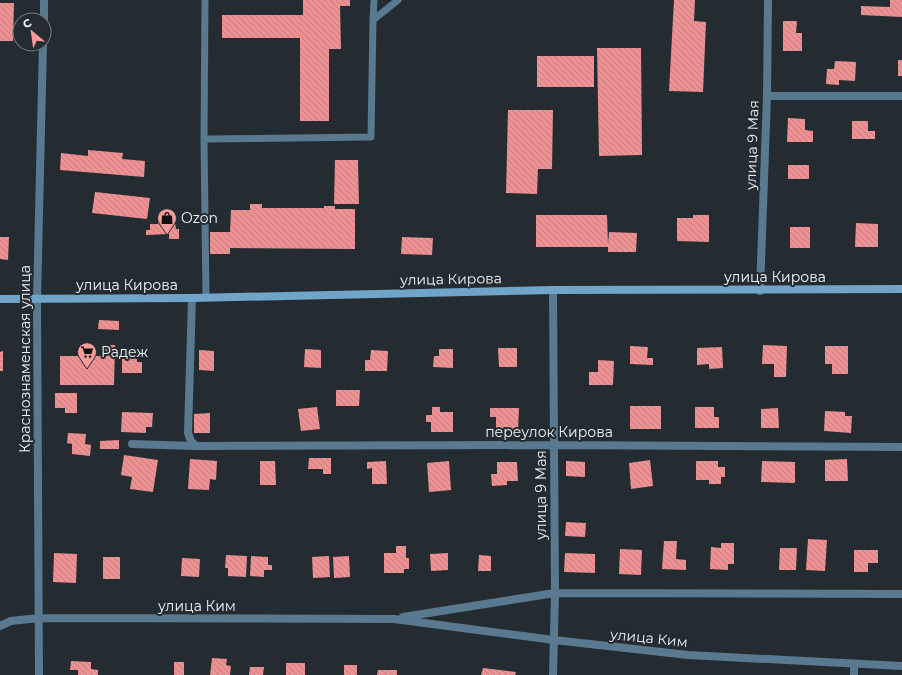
<svg xmlns="http://www.w3.org/2000/svg" width="902" height="675" viewBox="0 0 902 675" font-family="Montserrat,sans-serif">
<style>
.building{fill:url(#building-back-hatch)}
.lines{fill:none;stroke-linecap:round;stroke-linejoin:round}
.lane{stroke:#58798f;stroke-width:7}
.street{stroke:#58798f;stroke-width:8}
.secondary{stroke:#70a5c9;stroke-width:8}
.labels{text-anchor:middle;dominant-baseline:central;stroke-width:4;stroke-linejoin:round;paint-order:stroke}
.street-label{font-size:14px;fill:#eef3f7;stroke:#242c31}
.poi-label{font-size:14px;fill:#eef3f7;stroke:#242c31;text-anchor:start}
</style>
<defs>
<pattern id="building-back-hatch" width="6" height="6" patternUnits="userSpaceOnUse"><rect width="6" height="6" fill="#ee9192"/><path d="M-1 5l2 2M0 0l6 6M5-1l2 2" fill="none" stroke="#c47f80"/></pattern>
</defs>
<rect width="100%" height="100%" fill="#242c31"/>
<!-- building -->
<path class="building" d="M303,0H350V6H340L341,49H329V121H300V38H222V15H303Z
M674,0H695L694,21L706,22L703,92L669,91Z
M890,0H902V17L861,15V6L890,7Z
M0,3H14L13,41H0Z
M783,21H797L796,33H802V51H783Z
M597,48H641L642,155L599,156Z
M537,56H594V87H537Z
M898,60H902V76H898Z
M835,61L856,62L855,81L839,80V85L826,84L827,69H834Z
M508,110H553L552,169H538L537,194L506,193Z
M788,118L805,119V130L813,131V142H787Z
M852,121H868V131H875V139H852Z
M88,150L123,153L122,159L145,161L144,177L60,170L61,153L88,156Z
M335,160H358L359,204H334Z
M788,165H809V179H788Z
M95,192L150,198L147,219L92,213Z
M250,204H262V208H324V206H335V209H355V249L230,248V254H210V232H230L231,210H250Z
M536,215H607L608,244L609,232L637,233L636,252H608V247H536Z
M693,215H709V242L677,241V218H693Z
M165,221V223H175L176,229H179V239H169V234L146,235V230H150V224H158V222Z
M856,223L878,224V247H855Z
M790,227H810V248H790Z
M0,237H9L8,260L0,259Z
M402,237L433,238L432,255L401,254Z
M99,320L119,321V330L98,329Z
M101,345H115L114,385H60V356H101Z
M763,345L787,346L786,377H774V364H762Z
M630,346L648,347L647,358H653V365L630,364Z
M825,346H848V374H832V364H825Z
M722,347L723,368L709,369V364L697,365V348Z
M498,348H517V367H499Z
M305,349L321,350V368L304,367Z
M439,349H453V368L433,367L434,356H439Z
M122,350H137V362H142V373H122Z
M199,350L214,351V371L199,370Z
M371,350L388,351L387,371H365V360H370Z
M3,351V371H0V352Z
M598,360L614,361L613,385H589V372H598Z
M336,390H360L359,406H336Z
M55,393H77V413H65V408H55Z
M630,406H661V429H630Z
M317,407L320,429L301,431L298,409Z
M432,407H440V412H453V432H431V422H426V415H432Z
M695,407H714V417H719V428H695Z
M490,408H519L518,432L496,431V417H490Z
M778,408L779,428H761V409Z
M825,411L845,412V416H852L851,433L824,431Z
M122,412L153,413L152,427H146V433L121,432Z
M210,413V433H194V414Z
M68,433L86,434L85,444L91,445L90,456L72,454V444L67,443Z
M119,440V449H100V441Z
M124,455L158,460L153,492L130,489L132,477L121,475Z
M309,458H331V474H323V469H308Z
M190,459L217,461L216,480L210,479L209,490L188,489Z
M847,459L848,481H825V460Z
M650,460L653,486L631,489L629,463Z
M260,461H275L276,485H260Z
M386,461L387,484H372V468L367,469V462Z
M449,461L451,490L429,492L427,463Z
M566,461L585,462V477L566,476Z
M696,461H718V467H725V477H721V484H709V480H696Z
M762,461L795,462V483L761,482Z
M497,462H517L518,481H507V485L492,486L491,474H497Z
M566,522L586,523L585,537L565,536Z
M808,539L827,540L825,571L806,570Z
M664,541H677L676,559L686,560V570L662,569Z
M721,543H734V564H728V570L710,569L711,547L721,548Z
M396,546H406V558H409V569H404V573H384V553H396Z
M780,548H797L796,570H779Z
M620,549L642,550L641,575L619,574Z
M854,550H878V563H868V572H854Z
M54,553L77,554L76,583L53,582Z
M448,553V570L431,571L430,554Z
M565,553L595,554V573L564,572Z
M226,555L247,556L246,577L228,576V568H225Z
M479,555L491,556V571H478Z
M251,556L268,557V565H272V570H264V577L250,576Z
M329,556L330,577L313,578L312,557Z
M349,556L350,577L334,578L333,557Z
M103,557H120V579H103Z
M182,558L200,559L199,577L181,576Z
M212,658L227,659L226,665L231,666L230,675H210Z
M71,661L91,662V669L98,670V675H78V670H70Z
M174,662H184V675H174Z
M286,663H305V675H286Z
M344,665H357V675H344Z
M250,667H264L263,675H249Z
M483,668L516,672L515,675H481Z
M378,670H397V675H377Z"/>
<g class="lines">
<!-- lane -->
<path class="lane" d="M373,20L374,0
M204,139L205,0
M206,297L204,139L371,137L373,20L398,0"/>
<!-- street -->
<path class="street" d="M44,20V0
M767,96H902
M760,291L767,96L768,0
M192,298L188,433L191,441L196,446
M132,444L196,446L554,445L902,447
M403,617L555,593L902,594
M0,626L11,621L39,618L394,619L554,640L688,655L902,666
M854,664V675
M39,675L37,299L43,44
M553,675L555,593L553,290"/>
<!-- secondary -->
<path class="secondary" d="M0,299L192,298L553,290L902,289"/>
</g>
<!-- icons -->
<defs>
<g id="shop-pin" transform="scale(1)"><path d="M0 17L-7.5 6A9.5 9.5 0 1 1 7.5 6Z" fill="#f59b9c" stroke="#242c31"/><path d="M-5-2.5h2.3a2.7 3.5 0 0 1 5.4 0H5L5.5 6h-11ZM-1.5-2.5h3a1.5 2.3 0 0 0-3 0Z" fill="#111"/></g>
<g id="supermarket-pin" transform="scale(1)"><path d="M0 17L-7.5 6A9.5 9.5 0 1 1 7.5 6Z" fill="#f59b9c" stroke="#242c31"/><path d="M-6-5.5h2.5l.6 2H6L4.5 2H-2.5L-4.4-4H-6ZM-1.5 3.2a1.3 1.3 0 1 0 .1 0ZM3 3.2a1.3 1.3 0 1 0 .1 0Z" fill="#111"/></g>
</defs>
<g fill-rule="evenodd">
<use href="#shop-pin" x="167" y="218"/>
<use href="#supermarket-pin" x="87" y="352"/>
</g>
<g class="labels">
<!-- street labels -->
<g class="street-label">
<text transform="translate(752 145) rotate(-88)">улица 9 Мая</text>
<text x="775" y="277">улица Кирова</text>
<text transform="translate(451 279) rotate(-1)">улица Кирова</text>
<text x="127" y="285">улица Кирова</text>
<text transform="translate(25 359) rotate(-90)">Краснознаменская улица</text>
<text x="549" y="432">переулок Кирова</text>
<text transform="translate(541 495) rotate(-90)">улица 9 Мая</text>
<text x="197" y="606">улица Ким</text>
<text transform="translate(649 638) rotate(6)">улица Ким</text>
</g>
<!-- poi labels -->
<g class="poi-label">
<text x="181" y="218">Ozon</text>
<text x="101" y="352">Радеж</text>
</g>
</g>
<!-- north arrow -->
<g transform="translate(32 32) rotate(331)"><circle r="19" fill="#242c31" stroke="#757c80"/>
<path d="M0-3L7 15L0 10L-7 15Z" fill="#f59b9c"/>
<text y="-6" font-size="11" font-weight="bold" text-anchor="middle" fill="#eef3f7">С</text>
</g>
</svg>
